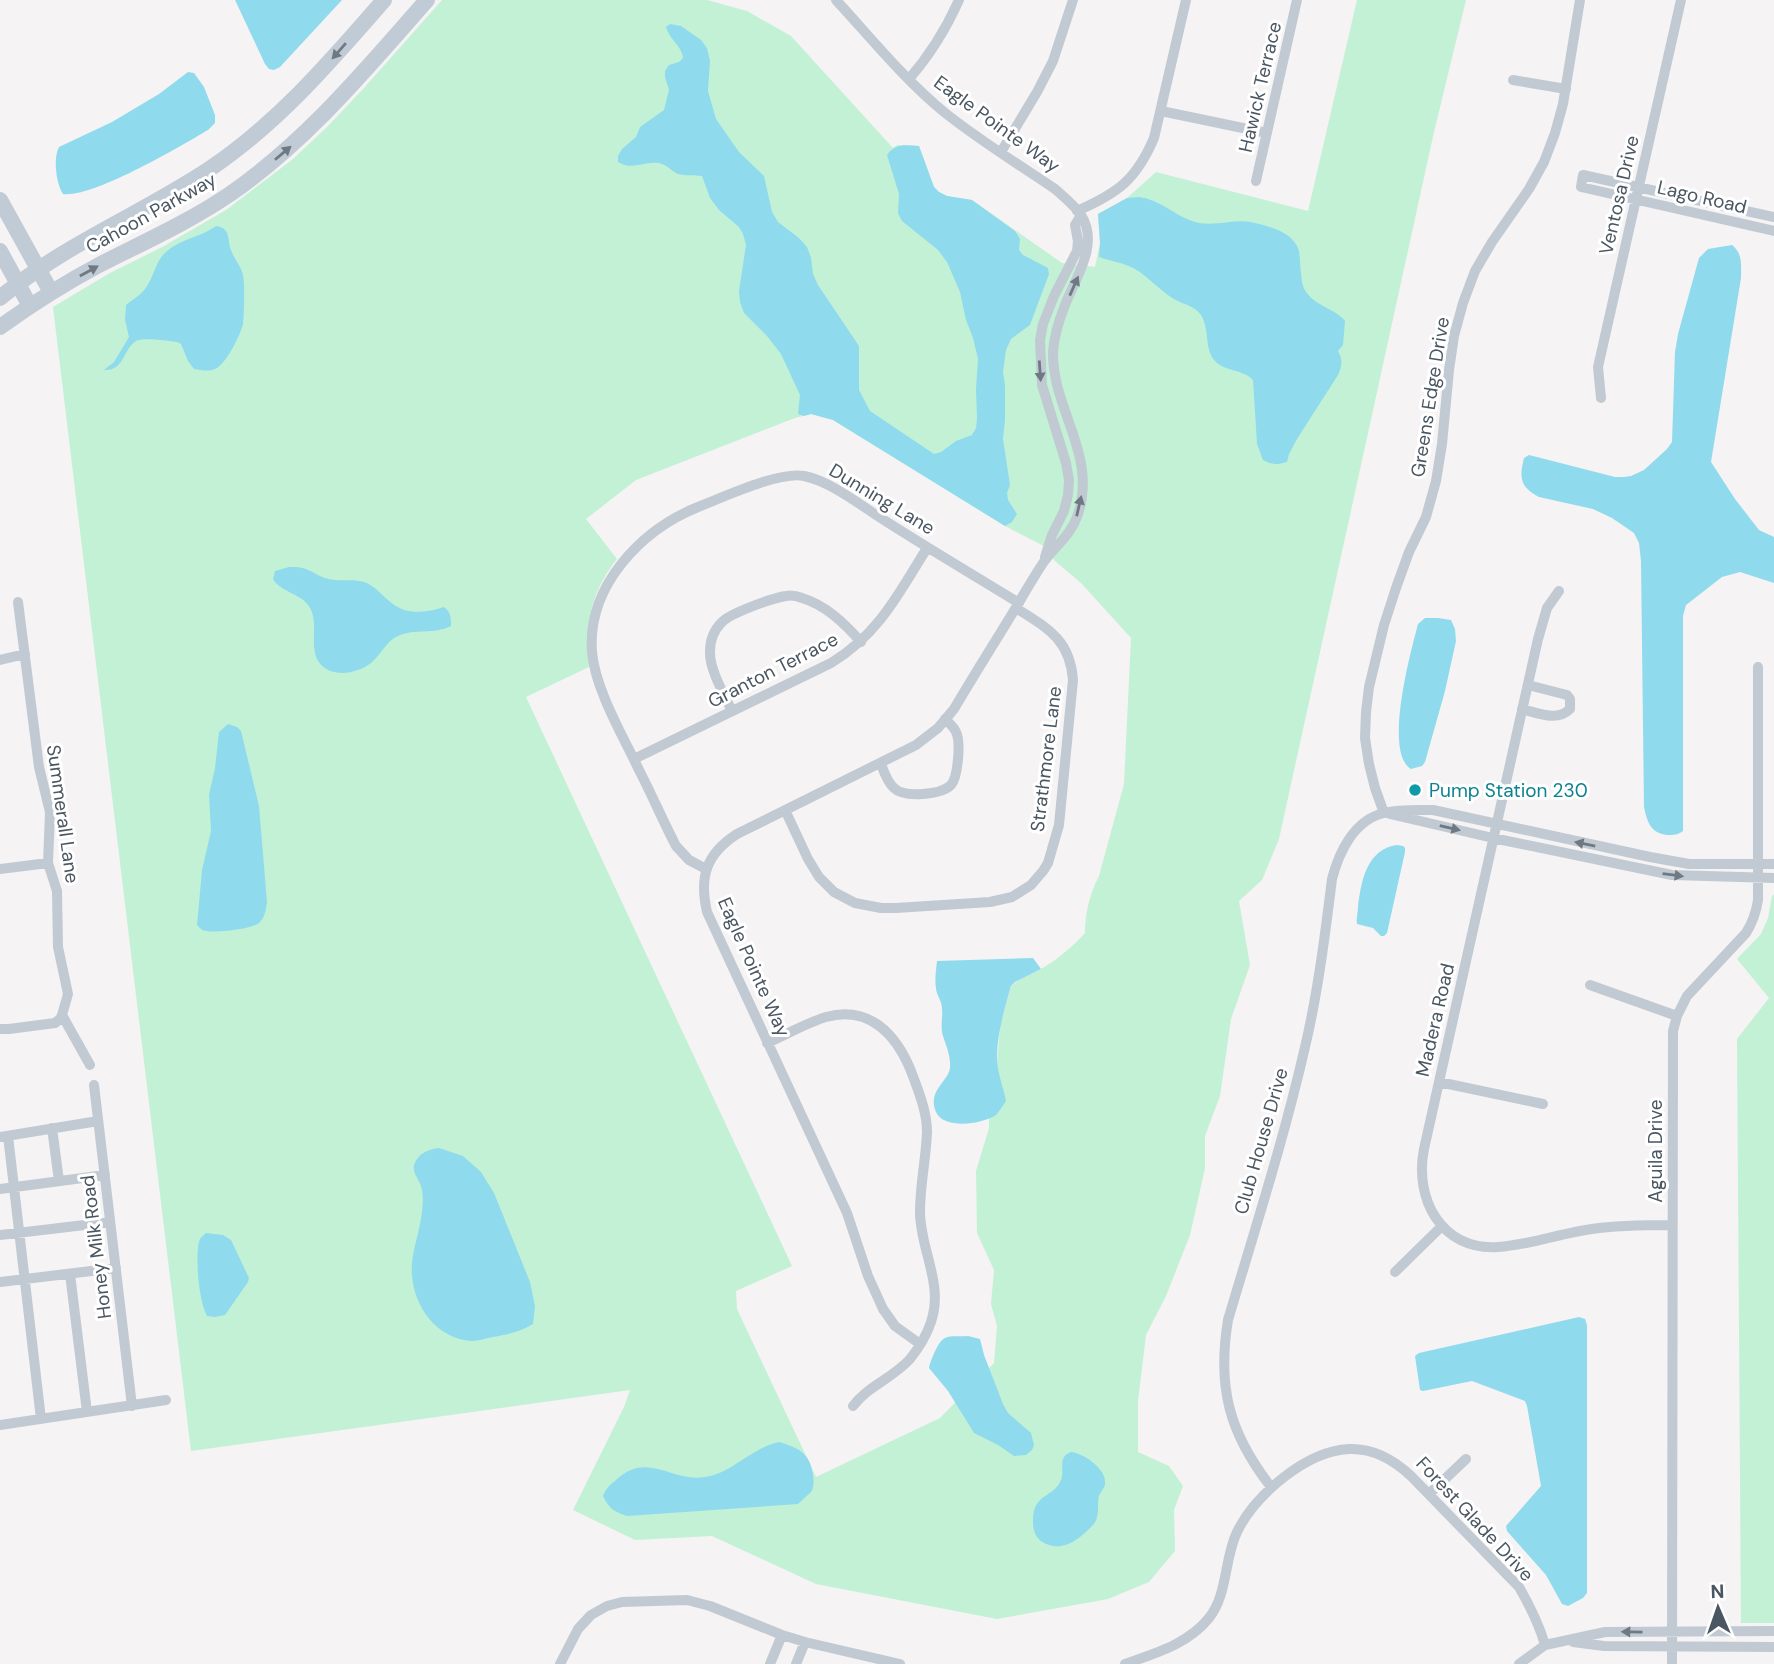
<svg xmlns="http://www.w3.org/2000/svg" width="1774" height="1664" viewBox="0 0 1774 1664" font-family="'DM Sans',sans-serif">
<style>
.green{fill:#c3f1d5;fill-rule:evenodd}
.water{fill:#90daee}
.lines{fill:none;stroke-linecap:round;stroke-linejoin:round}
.street{stroke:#c1cad2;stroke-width:10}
.secondary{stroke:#c1cbd6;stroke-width:16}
.oneway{fill:#6e7984}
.oneway2{fill:#6e7983}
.culture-dot{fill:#0f9aa8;stroke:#fff;stroke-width:2.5}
.labels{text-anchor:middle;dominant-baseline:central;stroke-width:6;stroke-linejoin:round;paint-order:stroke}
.street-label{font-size:19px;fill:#4a5661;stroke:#fff}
.culture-label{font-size:19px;fill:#0d838f;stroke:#fff;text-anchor:start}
</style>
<rect width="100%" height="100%" fill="#f5f3f3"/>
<!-- green -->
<path class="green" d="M442,0H707L747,11L791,36L893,148L897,145L919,146L934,187L939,192L947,196L972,200L1062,263L1095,267L1100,243L1098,214L1127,198L1156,172L1308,211L1357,0H1466L1434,132L1279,839L1262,880L1239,901L1250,965L1231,1019L1220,1096L1205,1136V1168L1190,1235L1166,1296L1146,1335L1138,1401V1452L1169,1466L1183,1486L1174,1510L1175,1551L1149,1582L1108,1599L997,1619L816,1584L712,1536L635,1540L573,1510L624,1407L630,1390L191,1451L53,307L110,273L164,246L226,210L293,159L327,127L364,88ZM811,414L833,420L1005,526L1042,545L1055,561L1081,583L1131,638L1124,784L1099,876C1090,893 1085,913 1085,933C1072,947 1058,959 1041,969C1031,975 1018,978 1011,987L1000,1026L997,1066L999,1076L996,1114L989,1117V1128L976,1171L977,1233L994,1270L991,1304L997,1326L994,1363L940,1418L816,1477L737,1309L736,1291L792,1266L526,697L589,667C585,625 590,593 617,559L586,519L636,480L795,418Z
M1774,894V1623H1741L1737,1039L1769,998L1737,959L1761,934L1768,918L1772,896Z"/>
<!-- water -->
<path class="water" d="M235,0H342L280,67L274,70L269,69L265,64Z
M670,24L681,26L701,40L707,48L710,61L708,91L716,119L739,152L764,176L772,212L778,222L799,238L807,247L811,258L813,274L818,285L859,346V390L870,411L934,454L941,452L956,441L972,435L976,428L977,418L976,389L978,359L973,338L966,320L960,292L947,262L938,250L902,221L898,213L899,194L887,155C895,143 906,145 919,146L934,187L939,192L947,196L972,200L1015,231L1020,239L1019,250L1023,255L1048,268L1049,274L1030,325L1011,339L1006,350L1003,372L1005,385V420L1003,439L1010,485L1007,493L1008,500L1017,514L1012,522L1005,526L833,420L811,414L804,416L798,414L800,395L781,354L767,336L744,313L740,302L739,291L746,245L743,234L739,227L719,210L710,198L702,176C695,175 685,176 678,174C671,171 667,164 658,163C644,161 632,171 618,162V156L622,149L636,137L640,127L664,110L669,90L665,77V71L669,65L679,62L683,58C682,46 669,39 666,27Z
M188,72L194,73L204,87L215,115V123L208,130C179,147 93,198 63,194C56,183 53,158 59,147L112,122L159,94Z
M1139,197C1160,200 1173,214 1192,221C1212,228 1232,219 1251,222C1269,226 1294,232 1299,251C1300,258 1300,266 1301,273C1302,281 1302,287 1307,293C1317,307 1336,309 1345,321L1343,345L1338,351C1343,360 1342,366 1338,375L1297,439L1289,454L1287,462C1277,465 1272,465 1263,460L1257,444L1253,380C1243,369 1225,372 1215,361C1204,349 1210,330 1201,315C1194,305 1184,305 1174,299C1160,291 1149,277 1135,269C1125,263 1110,261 1099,257L1100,243L1098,214L1127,198Z
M216,226C231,228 227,239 231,250C234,259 241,266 243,275C245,283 244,315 243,324C241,334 225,366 215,369C208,372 201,370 194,369L188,361L181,344L177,342C168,341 143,337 136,341C122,350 125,371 104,370L114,362L129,337L125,320L126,305C133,299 143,294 147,286C154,276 156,260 166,252C180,239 201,237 216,226Z
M1732,245C1743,254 1741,265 1741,278L1711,462L1735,499L1759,530L1774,537V583L1740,572L1722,577L1686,605L1683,616V831C1678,835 1674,835 1667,835C1650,833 1647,821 1644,807L1641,561L1639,543L1634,533L1612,518L1593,509L1539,497C1520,487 1519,478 1524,458L1529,455L1615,477H1624L1631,476L1644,470L1667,449L1672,442L1675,352L1678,334L1699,258L1708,249Z
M289,567C311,566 312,575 329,579C341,582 355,578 367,583C375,587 381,594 388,600C405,616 424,613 444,607C451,612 451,618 451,626C434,635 414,628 398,636C386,641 381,655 371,663C357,674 330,679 318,661C309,645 319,624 310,608C302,593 281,593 273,579L275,571Z
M1425,618H1438L1451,620L1455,629L1456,641L1445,691L1425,762L1422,766L1411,769C1383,752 1411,651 1418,624Z
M228,724L237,727L241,731L259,806L267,902C266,909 265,918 259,923C252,929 216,933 207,931C201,930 202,930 197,925L202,870L211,831L209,795L215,768L219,732Z
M1397,845L1403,846L1405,848V852L1387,933L1384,936H1381L1373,928L1357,924C1356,918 1358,913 1358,907C1361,881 1367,849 1397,845Z
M1033,958L1041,969L1015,982L1011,986C1004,1011 994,1044 998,1069C1000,1080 1004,1090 1006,1101C1003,1105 999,1112 996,1115C983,1124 944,1130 936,1112C927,1091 948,1082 950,1068C951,1056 946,1046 943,1036C940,1027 943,1017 942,1009C942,1002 939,999 937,993C934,983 936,971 937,961Z
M439,1148L463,1156L481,1172L494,1193L530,1282L535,1306L533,1324C519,1332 509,1334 493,1337C486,1338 478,1341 472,1341C437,1339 414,1307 412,1275C410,1254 420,1233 422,1211C423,1205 423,1196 422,1190C421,1181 412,1174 414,1165C418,1153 429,1149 439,1148Z
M206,1233L223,1235L231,1240L249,1278L248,1282L225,1315L215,1317L207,1316C199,1302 195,1258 199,1242C201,1236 202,1237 206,1233Z
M1579,1317L1585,1319L1587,1325V1593L1583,1598L1568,1606L1562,1604L1546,1575L1507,1531L1506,1526L1541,1486L1527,1406L1525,1401L1472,1381L1423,1391L1420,1390L1415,1356L1419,1353Z
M968,1336L980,1339L984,1355L1003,1404L1008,1413L1031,1433L1034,1445L1032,1450L1026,1455L1014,1456L998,1445L974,1433L948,1391L929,1368C930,1362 938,1341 945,1338C951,1335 961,1337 968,1336Z
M779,1442C799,1448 810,1453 813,1475C814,1482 814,1487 811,1492C807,1496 802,1500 798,1504L627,1516C615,1512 609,1509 603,1496C606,1488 610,1485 617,1479C649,1451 672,1483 705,1477C732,1473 751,1448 779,1442Z
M1071,1452C1083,1453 1105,1468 1105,1482C1106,1487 1101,1491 1099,1496C1097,1503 1099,1510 1097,1517C1096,1523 1092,1526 1088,1530C1075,1543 1058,1553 1041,1541C1035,1536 1033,1530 1033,1522C1032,1493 1054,1498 1061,1480C1065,1469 1057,1457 1071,1452Z"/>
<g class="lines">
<!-- street -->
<path class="street" d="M836,0C871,38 904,79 944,112C979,140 1018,164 1055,189C1064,197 1074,205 1081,215C1100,244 1075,279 1065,305C1059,320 1054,336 1053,352C1052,410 1099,456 1077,517C1070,536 1054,547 1043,563C1033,578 1024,594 1015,609C995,642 974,675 954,709L938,728L916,745L737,834C706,854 699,877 707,912L847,1213L868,1276L883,1309L895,1326L920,1344
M909,79C930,55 946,29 959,0
M1513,80L1566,89
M1161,111L1267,133
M1001,152L1037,92L1053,61L1073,0
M1256,181L1297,0
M1077,211C1118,193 1136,180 1154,138L1186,0
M1774,217L1583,175L1581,187L1774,231
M1601,398L1598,367L1681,0
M1045,557L1052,535L1064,511L1068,495L1069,480L1066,463L1042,385L1040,340L1043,324L1054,296L1077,251L1078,241L1075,225L1081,215
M1559,591L1547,608L1538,639L1424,1149C1414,1198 1441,1251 1498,1247C1530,1245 1561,1233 1592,1229C1619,1225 1646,1225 1672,1225
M18,602L39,767L50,812L48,863L57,891L58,947L68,994L62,1015L90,1065
M0,660L25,654
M1522,709C1538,713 1557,722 1570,709V699L1567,695L1528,685
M732,711C724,694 709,669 710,651C710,641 714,630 722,622C731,613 772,598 786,596C791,595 797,596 802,598C826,605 845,624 861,642
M634,759L831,663C879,634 899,593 927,548
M881,764C884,772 887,782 894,788C904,798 941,795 951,785C958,777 961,742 956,732C954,727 949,723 945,719
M785,810L808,859L819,877L834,892L855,903L881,908H896L990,902L1012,897L1031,885L1043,871L1048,863L1059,825L1073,680C1070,639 1047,628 1016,608
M1384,813L1375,788L1369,764L1365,738L1366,712L1369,687L1384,625L1396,588L1409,552L1426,517L1436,481L1442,444L1449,370L1454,336L1463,303L1475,271L1492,242L1529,189L1544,162L1555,133L1563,104L1580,0
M1390,814L1493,838L1672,875L1774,878
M0,869L48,863
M706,869L689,860L676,846C663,821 652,795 639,770C623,736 595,689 592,652C587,586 641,530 698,507C724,497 779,471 804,476C831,481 864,508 887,522C931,550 975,576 1019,603
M1590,985L1677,1016
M0,1029H9L55,1023L60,1019L62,1015
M767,1043C786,1035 806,1023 826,1017C869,1005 896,1034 911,1071C918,1090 927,1111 927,1132C926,1159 920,1185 920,1212C920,1249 944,1284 931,1322C927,1334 918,1349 910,1359C893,1378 868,1386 853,1406
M1439,1082L1543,1104
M94,1085L132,1406
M52,1128L59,1181
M8,1136L41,1419
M0,1137L98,1121
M0,1189L105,1175
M0,1235L110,1222
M1395,1272L1442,1226
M70,1274L87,1412
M0,1282L116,1268
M0,1425L166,1400
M1271,1487C1229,1433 1217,1387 1228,1320C1255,1229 1284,1139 1305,1047C1318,992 1325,935 1332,879C1339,852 1354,820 1384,813C1400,809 1417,810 1433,810L1650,857L1689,864H1774
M1429,1494L1466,1459
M1573,1642L1604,1646L1774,1647
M560,1664L578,1629L591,1615L607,1606L622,1602L687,1600L710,1606L782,1635L805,1642L900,1664
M770,1664L782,1635
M796,1664L805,1642
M1125,1664C1156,1653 1188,1644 1209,1618C1228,1594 1224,1559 1237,1532C1255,1495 1306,1451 1349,1449C1374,1448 1394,1460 1411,1476L1519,1587C1530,1606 1539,1624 1545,1645
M1519,1664L1545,1645L1605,1632L1774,1631
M1672,1664L1673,1031L1677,1016L1687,996L1746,933C1753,922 1756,913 1758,900V667"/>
<!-- secondary -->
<path class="secondary" d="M0,200L51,292
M0,251L30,306
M0,298C63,245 140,215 208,170C277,124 330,62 384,0
M0,327C32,304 65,283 99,265C144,242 189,222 230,194C307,141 366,69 427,0"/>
</g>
<!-- one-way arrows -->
<defs><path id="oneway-solid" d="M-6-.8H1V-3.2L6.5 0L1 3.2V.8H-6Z" transform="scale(1.75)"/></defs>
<g class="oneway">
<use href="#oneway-solid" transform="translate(339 51) rotate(131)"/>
<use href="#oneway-solid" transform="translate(283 153) rotate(-40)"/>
<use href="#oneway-solid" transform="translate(89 271) rotate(-29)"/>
</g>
<g class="oneway2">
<use href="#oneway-solid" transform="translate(1074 286) rotate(-66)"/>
<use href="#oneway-solid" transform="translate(1040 371) rotate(86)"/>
<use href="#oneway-solid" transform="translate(1079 506) rotate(-77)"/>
<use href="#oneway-solid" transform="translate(1450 828) rotate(13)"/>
<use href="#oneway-solid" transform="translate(1585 844) rotate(-168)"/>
<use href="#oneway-solid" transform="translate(1673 875) rotate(7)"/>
<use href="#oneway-solid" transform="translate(1632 1632) rotate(-179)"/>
</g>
<!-- markers -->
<circle class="culture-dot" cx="1415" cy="790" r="7"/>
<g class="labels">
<!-- street labels -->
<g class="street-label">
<text transform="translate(1260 87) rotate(-77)">Hawick Terrace</text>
<text transform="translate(997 124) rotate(36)">Eagle Pointe Way</text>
<text transform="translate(1619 195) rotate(-77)">Ventosa Drive</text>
<text transform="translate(1702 197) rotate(13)">Lago Road</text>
<text transform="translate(151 213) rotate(-29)">Cahoon Parkway</text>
<text transform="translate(1430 397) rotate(-81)">Greens Edge Drive</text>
<text transform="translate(882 499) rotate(31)">Dunning Lane</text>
<text transform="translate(773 670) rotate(-27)">Granton Terrace</text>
<text transform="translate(1046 759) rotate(-83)">Strathmore Lane</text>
<text transform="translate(63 814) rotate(82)">Summerall Lane</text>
<text transform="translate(754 967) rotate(66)">Eagle Pointe Way</text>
<text transform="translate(1435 1020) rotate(-77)">Madera Road</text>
<text transform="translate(1261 1141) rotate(-74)">Club House Drive</text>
<text transform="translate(1655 1151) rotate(-90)">Aguila Drive</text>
<text transform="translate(96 1247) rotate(-97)">Honey Milk Road</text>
<text transform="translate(1475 1519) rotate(47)">Forest Glade Drive</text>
</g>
<!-- culture labels -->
<g class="culture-label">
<text x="1429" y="790">Pump Station 230</text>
</g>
</g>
<!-- north arrow -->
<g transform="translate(1718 1608) rotate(358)" stroke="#ffffff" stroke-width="5" paint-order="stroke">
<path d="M0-5L12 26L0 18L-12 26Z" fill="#4a5661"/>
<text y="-10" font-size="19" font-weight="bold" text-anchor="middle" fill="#4a5661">N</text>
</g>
</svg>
